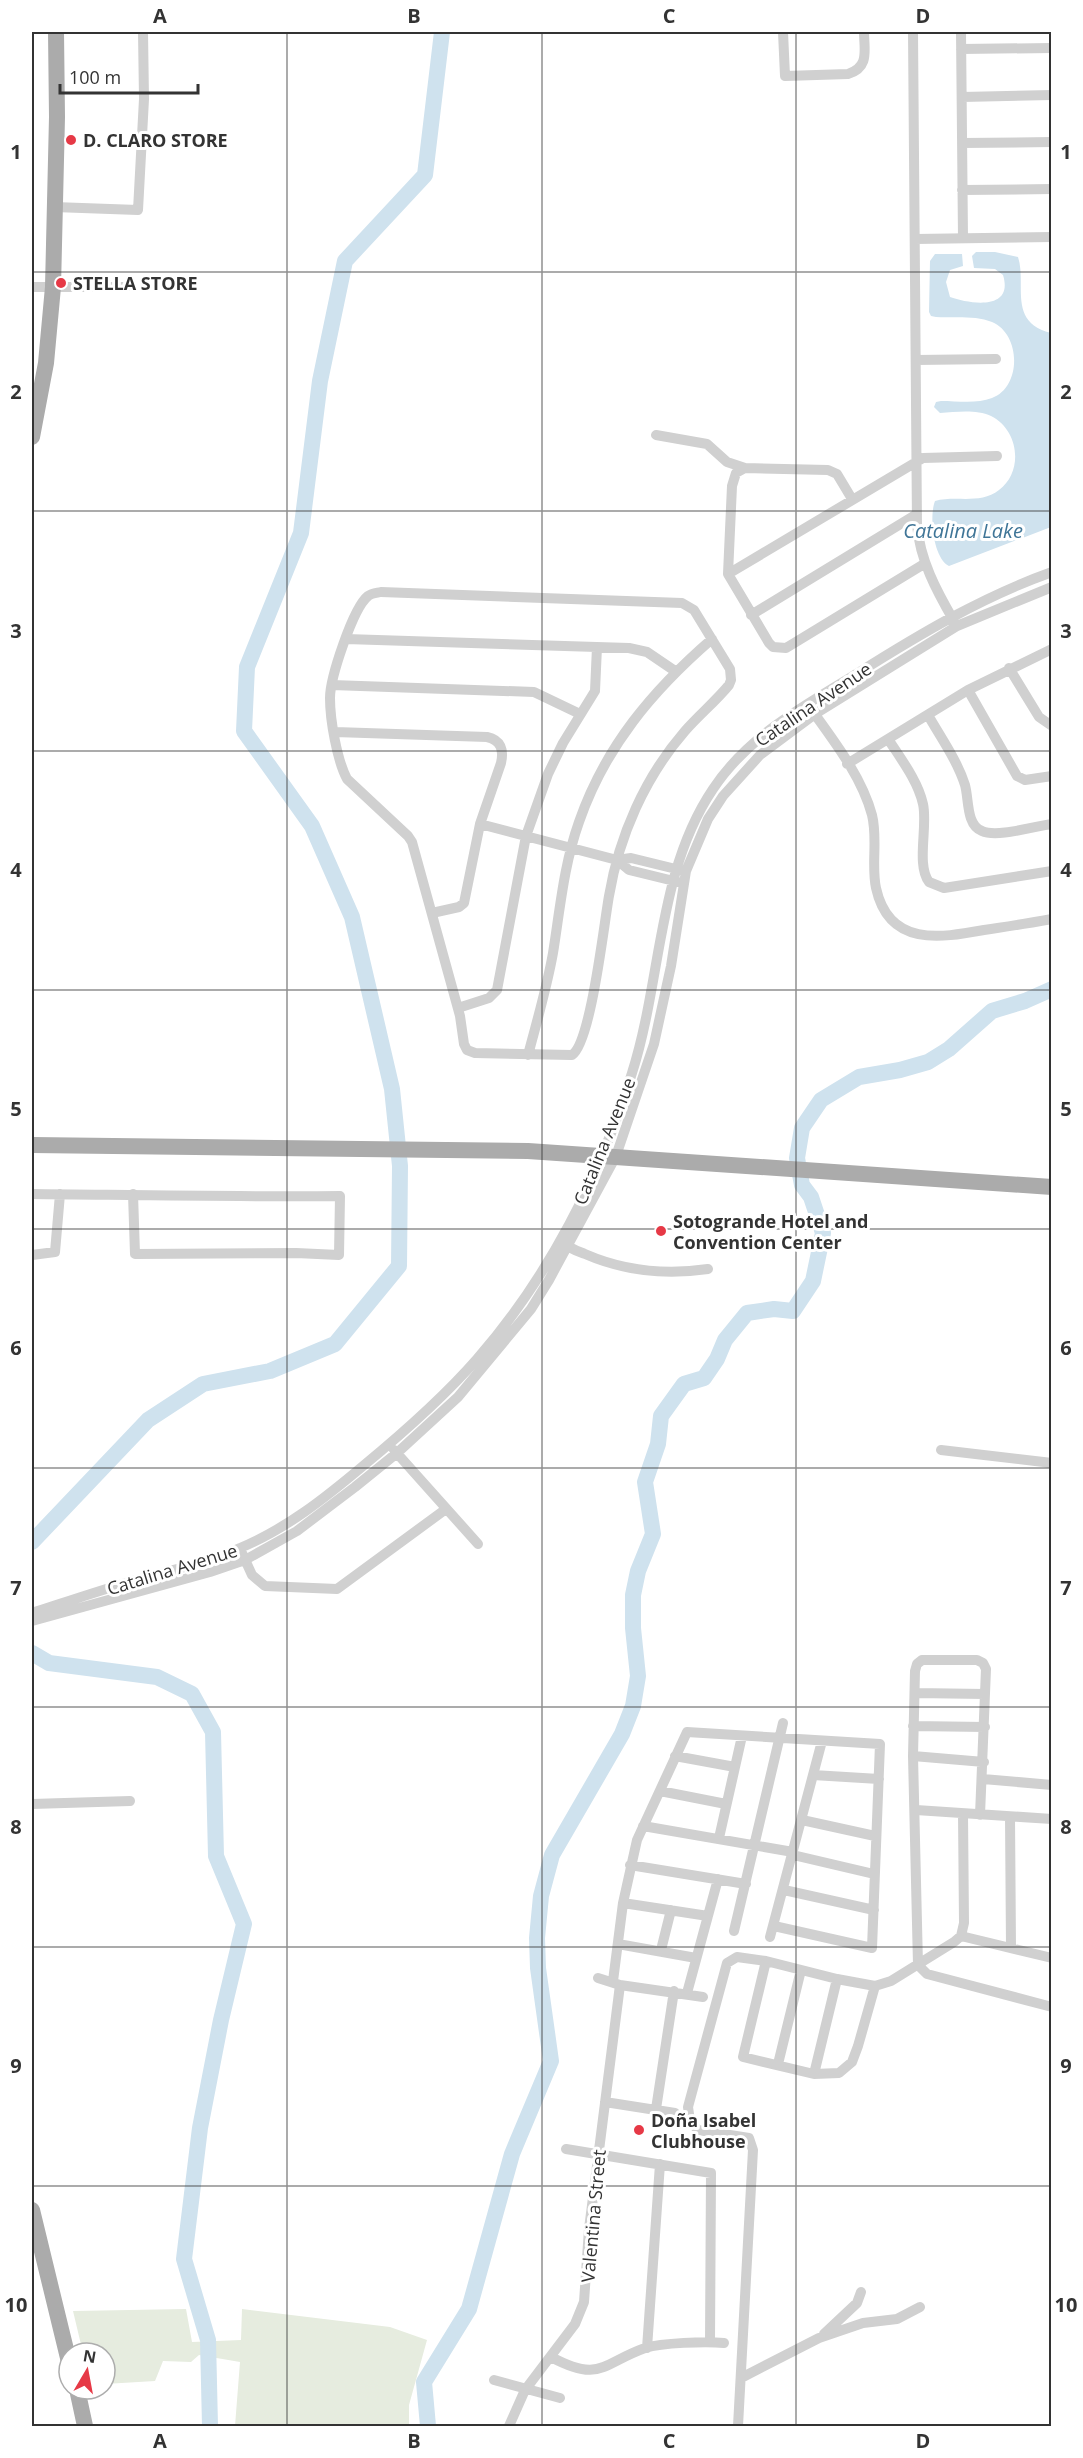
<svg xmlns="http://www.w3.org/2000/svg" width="1083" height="2458" viewBox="0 0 1083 2458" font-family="'Open Sans',sans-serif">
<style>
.green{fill:#e6ecdf}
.water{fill:#cfe2ee}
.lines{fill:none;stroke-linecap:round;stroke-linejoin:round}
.river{stroke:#cfe2ee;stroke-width:16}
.minor{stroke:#d0d0d0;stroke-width:10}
.primary{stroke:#ababab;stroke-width:16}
.grid{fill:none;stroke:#333;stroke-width:1.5;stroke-opacity:0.55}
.poi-dot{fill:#e63946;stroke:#fff;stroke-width:2}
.labels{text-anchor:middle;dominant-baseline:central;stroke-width:6;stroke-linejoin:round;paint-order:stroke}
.poi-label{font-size:18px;font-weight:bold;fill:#333;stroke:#fff;text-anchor:start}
.street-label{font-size:18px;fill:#333;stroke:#fff}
.water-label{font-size:20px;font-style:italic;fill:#3f7597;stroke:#fff}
.neatline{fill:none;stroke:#333;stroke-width:2}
.grid-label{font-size:20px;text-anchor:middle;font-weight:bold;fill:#333}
</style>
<rect width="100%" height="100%" fill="#fff"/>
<!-- green -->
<path class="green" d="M186,2309L192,2342L241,2340L242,2309L390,2327L427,2340L409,2405V2426H235L240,2362L199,2355L191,2362L163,2361L155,2381L105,2384V2353H83L73,2311Z"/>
<!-- water -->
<path class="water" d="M976,252H995L1018,257C1027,284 1007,322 1051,333V527L949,566C933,558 929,516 935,501C956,495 980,505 999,490C1024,471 1019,430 991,416C976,409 956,412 940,413L934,407L936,402L941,401C958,401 977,404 992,398C1022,387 1021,334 992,322C976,315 953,318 936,317L931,316L929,312L930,261L935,254H962L963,266L950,270L946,282L950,297C970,304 1014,311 1003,275L995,269L974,268L972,256Z"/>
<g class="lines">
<!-- river -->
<path class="river" d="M32,1542L148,1420L203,1384L270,1371L335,1344L399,1266L400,1166L392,1089L352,917L312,826L244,731L247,667L301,533L320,381L345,261L425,175L442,32
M32,1653L49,1663L157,1677L192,1694L213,1732L216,1856L244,1924L221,2020L200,2128L184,2259L208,2340L210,2426
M428,2426L424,2382L469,2309L512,2154L551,2061L538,1968L537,1938L541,1896L552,1855L622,1734L633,1706L638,1676L633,1628V1595L638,1571L653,1534L645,1482L658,1444L661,1416L684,1384L704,1378L717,1359L725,1340L747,1313L774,1309L793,1311L813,1281L823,1233L811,1197L802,1185L797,1158L802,1128L821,1100L859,1077L900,1070L928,1062L949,1049L992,1011L1025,1001L1052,989"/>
<!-- minor -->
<path class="minor" d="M783,32L785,76L848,74C870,67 864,50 864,32
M913,32L917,525C920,560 936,590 954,621
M961,32L963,238
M961,49L1052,48
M962,97L1052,95
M962,143L1052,142
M962,190L1052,189
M54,207L138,210L144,99L143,32
M915,239L1052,237
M32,287H126
M916,360L996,359
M656,435L707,444L727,462L745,468
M852,499L837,474L828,470L745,468L736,473L732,486L728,574L769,643L773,647L786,648L924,564
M728,574L923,458L997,456
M381,592L682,603L694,610L730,669L731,680L729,685C716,701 699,715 685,731C645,777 619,836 609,896C604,923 591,1043 572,1055L475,1053L467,1050L464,1044L460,1016L412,842L408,836L347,779C337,760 330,720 330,698C330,678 353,608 368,596C372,593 377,593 381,592Z
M751,615L917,514
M346,639L629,648L647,652L675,671
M1009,668L1039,717L1052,726
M332,685L534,692L580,714
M968,690L1017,776L1025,780L1052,776
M811,709C834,741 862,777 872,815C878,839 871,865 876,888C889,947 940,938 984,930C1006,927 1029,923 1052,919
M928,715C941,738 957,760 965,785C969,799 966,825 982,831C997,838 1035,826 1052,824
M335,732L487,737C501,740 504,750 501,763L480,824L464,903L459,907L432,913
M888,739C901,759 918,781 923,804C928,826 916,865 929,882L944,888L1052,871
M847,764L968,690L1052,649
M480,824L617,860L631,858L680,870
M617,860L629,870L678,882
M458,1008L489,998L497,990L526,836L548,774L563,743L595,691L597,647
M528,1055C537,1021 547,987 553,953C560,909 564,864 579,822C605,747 652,691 712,639
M32,1194C134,1195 237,1197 340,1196L339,1255L296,1253L135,1254L133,1194
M565,1242C569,1249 578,1251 585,1254C624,1271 666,1275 708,1269
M32,1255L55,1252L60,1194
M394,1450L478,1544
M941,1450L1052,1463
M242,1553L252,1575L265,1586L337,1589L446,1509
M32,1613C66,1602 101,1590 136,1580C171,1570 207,1563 240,1548C286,1529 325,1498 363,1466C403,1433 443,1398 477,1359C549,1277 600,1176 632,1073C662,979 657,872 713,789C748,736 805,705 858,673C920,634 982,597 1052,572
M32,1621L210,1572L245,1560L297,1531L355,1487L397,1453L458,1397L531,1309L549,1280L616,1156L654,1044L671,966L686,871L708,819L723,796L760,755L815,714L957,626L1052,587
M915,1693L985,1694
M913,1726L985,1727
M675,1756L735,1767
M913,1756L984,1762
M813,1775L879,1779
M983,1779L1052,1785
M660,1791L726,1804
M32,1804L130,1801
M916,1810L1052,1819
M980,1815L986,1669L983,1663L977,1660H922L917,1664L915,1671L913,1756L918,1965L927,1974L1052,2007
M1010,1817L1011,1948
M802,1820L875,1836
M643,1826L793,1852
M719,1838L742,1736
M793,1855L874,1874
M630,1865L746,1884
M784,1890L874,1910
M623,1903L708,1916
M734,1931L783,1723
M961,1936L1052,1958
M770,1937L822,1741
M618,1944L696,1958
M661,1950L671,1910
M766,1961L743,2057L814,2074L839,2073L852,2062L858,2046L875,1986
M598,1978L620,1985L703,1997
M613,1981L623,1903L637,1840L687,1732L880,1744L872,1948L774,1926
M687,1993L718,1879
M778,2064L801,1970
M814,2074L837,1979
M605,2102L675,2113
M656,2109L674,1991
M566,2149L711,2173L710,2342
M824,2334L857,2303L861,2292
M647,2348L660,2164
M551,2357C600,2383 601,2364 645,2348C662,2343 705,2341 724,2343
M741,2378L819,2338L863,2323L897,2319L920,2307
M494,2380L560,2398
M509,2426L525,2390L575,2324L584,2302L589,2229L620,1985
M738,2426L753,2150L749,2138L698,2130L690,2121L688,2107L727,1963L737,1957L766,1961L837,1979L875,1986L891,1981L954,1942L961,1936L964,1923L963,1814"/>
<!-- primary -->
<path class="primary" d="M32,437L46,363L53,287L57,117L56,32
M32,1145L528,1151L1052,1187
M32,2210L69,2362
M77,2389L85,2426"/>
</g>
<!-- grid -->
<path class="grid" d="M287,32V2426M542,32V2426M796,32V2426M32,272H1052M32,511H1052M32,751H1052M32,990H1052M32,1229H1052M32,1468H1052M32,1707H1052M32,1947H1052M32,2186H1052"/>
<!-- markers -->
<g class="poi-dot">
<circle cx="71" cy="140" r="6"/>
<circle cx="61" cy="283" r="6"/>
<circle cx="661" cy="1231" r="6"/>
<circle cx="639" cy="2130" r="6"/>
</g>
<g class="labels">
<!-- poi labels -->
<g class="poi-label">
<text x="83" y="140">D. CLARO STORE</text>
<text x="73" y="283">STELLA STORE</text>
<text x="673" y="1221">Sotogrande Hotel and<tspan x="673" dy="21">Convention Center</tspan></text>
<text x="651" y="2120">Doña Isabel<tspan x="651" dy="21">Clubhouse</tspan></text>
</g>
<!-- street labels -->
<g class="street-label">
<text transform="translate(813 704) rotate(-34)">Catalina Avenue</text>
<text transform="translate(604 1141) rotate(-68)">Catalina Avenue</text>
<text transform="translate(172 1569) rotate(-17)">Catalina Avenue</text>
<text transform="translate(593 2216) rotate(-85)">Valentina Street</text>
</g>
<!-- water labels -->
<g class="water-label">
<text x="963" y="530">Catalina Lake</text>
</g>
</g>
<!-- border -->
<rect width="1083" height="2458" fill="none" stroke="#ffffff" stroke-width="66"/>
<!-- north arrow -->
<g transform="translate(87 2371) rotate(10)"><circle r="28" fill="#ffffff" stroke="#adadad" stroke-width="1.5"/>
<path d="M0-4.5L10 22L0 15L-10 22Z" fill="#e63946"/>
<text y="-9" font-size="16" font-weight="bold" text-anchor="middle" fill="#333333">N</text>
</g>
<!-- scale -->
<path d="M60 84v9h138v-9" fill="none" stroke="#333333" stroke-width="3"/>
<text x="69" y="84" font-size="18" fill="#333333" stroke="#ffffff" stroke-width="4.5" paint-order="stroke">100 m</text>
<rect x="33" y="33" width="1017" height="2392" class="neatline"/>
<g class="grid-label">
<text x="160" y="23">A</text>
<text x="414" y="23">B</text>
<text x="669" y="23">C</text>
<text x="923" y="23">D</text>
<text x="16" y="159">1</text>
<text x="1066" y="159">1</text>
<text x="16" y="399">2</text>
<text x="1066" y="399">2</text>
<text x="16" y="638">3</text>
<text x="1066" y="638">3</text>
<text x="16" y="877">4</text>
<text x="1066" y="877">4</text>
<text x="16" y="1116">5</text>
<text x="1066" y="1116">5</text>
<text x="16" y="1355">6</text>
<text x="1066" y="1355">6</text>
<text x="16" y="1595">7</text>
<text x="1066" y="1595">7</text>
<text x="16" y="1834">8</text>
<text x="1066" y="1834">8</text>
<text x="16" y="2073">9</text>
<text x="1066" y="2073">9</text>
<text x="16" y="2312">10</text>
<text x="1066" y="2312">10</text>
<text x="160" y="2448">A</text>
<text x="414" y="2448">B</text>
<text x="669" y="2448">C</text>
<text x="923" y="2448">D</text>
</g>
</svg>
